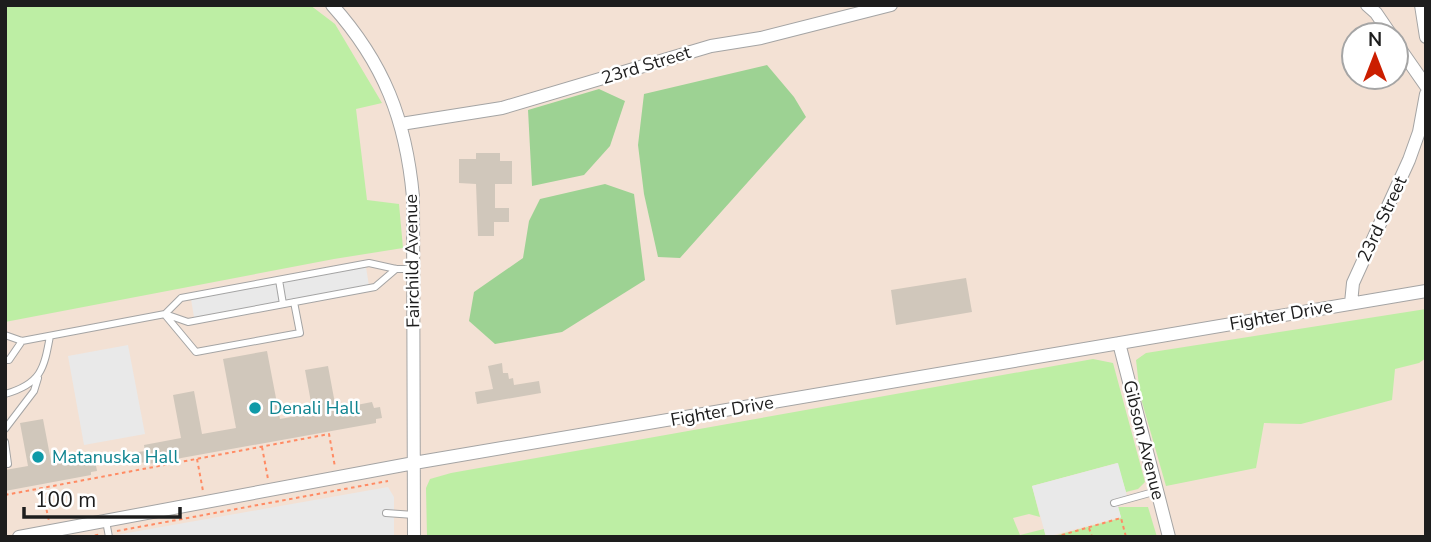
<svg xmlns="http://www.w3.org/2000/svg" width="1431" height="542" viewBox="0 0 1431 542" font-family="'Nunito Sans',sans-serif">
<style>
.military{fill:#f3e1d4;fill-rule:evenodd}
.grass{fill:#bdeea4}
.forest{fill:#9dd293}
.parking{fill:#e9e9e9}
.building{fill:#d0c7bb}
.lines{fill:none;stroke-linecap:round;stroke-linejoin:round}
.lane-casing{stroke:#a4a4a4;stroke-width:8}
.street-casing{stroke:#a4a4a4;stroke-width:14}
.path{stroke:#ff8b64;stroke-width:2;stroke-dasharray:3.5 3.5;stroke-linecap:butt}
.lane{stroke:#fff;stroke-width:6}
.street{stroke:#fff;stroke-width:12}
.culture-dot{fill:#0f9aa8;stroke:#fff;stroke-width:2.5}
.labels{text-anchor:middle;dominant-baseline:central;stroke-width:5;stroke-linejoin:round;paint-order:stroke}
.street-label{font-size:18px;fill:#1d1d1d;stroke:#fff}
.culture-label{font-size:18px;fill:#0d838f;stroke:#fff;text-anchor:start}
</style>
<rect width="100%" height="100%" fill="#f0ede2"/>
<!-- military -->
<path class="military" d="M5,5H1426V537H5ZM1354,35H1396V77H1354Z"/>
<!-- grass -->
<path class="grass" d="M5,5H310L335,24L382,103L356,109L367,200L399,204L403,248L334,259L5,322Z
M1426,309V358L1419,363L1395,369L1392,400L1301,424L1264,423L1256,468L1166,486L1140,395L1136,360L1146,353Z
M1093,359L1113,363L1145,482L1138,489L1126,492L1117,463L1032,486L1040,517L1029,514L1013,518L1020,535L1044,529L1046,537H427L426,488L430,479L451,473Z
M1118,507H1148L1157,537H1050L1121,518Z"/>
<!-- forest -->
<path class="forest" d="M767,65L794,97L806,117L680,258L658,257L644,194L638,145L644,94Z
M599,89L625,101L610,146L584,175L532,186L528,110Z
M605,184L634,194L645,280L562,332L495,344L469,321L474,292L523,258L529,221L540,199Z"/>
<!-- parking -->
<path class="parking" d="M366,267L369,286L194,317L191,299Z
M128,345L145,434L84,445L68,356Z
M1118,463L1127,496L1116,499L1121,517L1046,537L1032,486Z
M388,487L394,497V537H117L116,535Z"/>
<!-- building -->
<path class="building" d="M476,153H500V161H512V184H495V208H509V222H494V236H478L476,184L459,183V159H476Z
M966,278L972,312L896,325L891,290Z
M267,351L280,419L313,413L305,370L328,366L336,409L372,402L374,408L380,407L382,418L376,419V423L148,464L147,462L140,463L138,452L145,451L144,445L181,438L173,395L194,391L202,434L236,428L223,359Z
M502,363L503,373H508L509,379L513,378L514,385L539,381L541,393L477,404L475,392L493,389L488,366Z
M43,419L51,461L87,454L89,461L95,460L97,471L91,472V475L5,491V470L28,466L20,423Z"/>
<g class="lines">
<!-- lane casing -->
<g class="lane-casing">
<path id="lane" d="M279,280L283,304
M165,314L181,298L369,263L396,269H413
M166,316L196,352L300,333L294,302
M5,335L22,341L165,314L188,322L375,287L396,269
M5,360H9L22,341
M5,394C41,384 44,369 50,336
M5,429L34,391L38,378
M5,442L8,464
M1114,503L1157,491
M386,513L414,515
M106,521L109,537"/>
</g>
<!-- street casing -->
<g class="street-casing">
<path id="street" d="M332,5C384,63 406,120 413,197L414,537
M1367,5L1376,13L1391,35
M1421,5L1426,37
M1396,43L1426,86
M401,124L502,108L711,46L761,38L891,5
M1351,303L1353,283L1409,160L1419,132L1426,94
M1119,343L1169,537
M19,537L414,463L1426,291"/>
</g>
<!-- path -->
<path class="path" d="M262,447L268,479
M197,459L203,491
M42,489L49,521
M5,495L329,434L335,467
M1089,528L1092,537
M117,531L388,481
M88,537L101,534
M1055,537L1121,518L1126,537"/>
<!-- lane -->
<use href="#lane" class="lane"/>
<!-- street -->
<use href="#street" class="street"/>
</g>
<!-- markers -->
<g class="culture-dot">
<circle cx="255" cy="408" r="7"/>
<circle cx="38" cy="457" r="7"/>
</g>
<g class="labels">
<!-- street labels -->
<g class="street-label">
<text transform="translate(646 65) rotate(-17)">23rd Street</text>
<text transform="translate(1382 219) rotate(-65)">23rd Street</text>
<text transform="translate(412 261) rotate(-91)">Fairchild Avenue</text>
<text transform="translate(1281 315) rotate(-10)">Fighter Drive</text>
<text transform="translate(722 411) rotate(-10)">Fighter Drive</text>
<text transform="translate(1144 440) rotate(76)">Gibson Avenue</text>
</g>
<!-- culture labels -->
<g class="culture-label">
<text x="269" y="408">Denali Hall</text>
<text x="52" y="457">Matanuska Hall</text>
</g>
</g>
<!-- border -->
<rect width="1431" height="542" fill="none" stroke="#1d1d1d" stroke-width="14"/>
<!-- north arrow -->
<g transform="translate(1375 56)"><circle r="33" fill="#ffffff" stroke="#a5a5a5" stroke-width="2"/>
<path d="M0-5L12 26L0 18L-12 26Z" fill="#cb1e00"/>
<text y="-10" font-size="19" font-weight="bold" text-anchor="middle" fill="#1d1d1d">N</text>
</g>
<!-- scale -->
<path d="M24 507v10h156v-10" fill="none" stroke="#1d1d1d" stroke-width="3.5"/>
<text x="35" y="507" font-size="21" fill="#1d1d1d" stroke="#ffffff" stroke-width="5" paint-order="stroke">100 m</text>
</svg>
